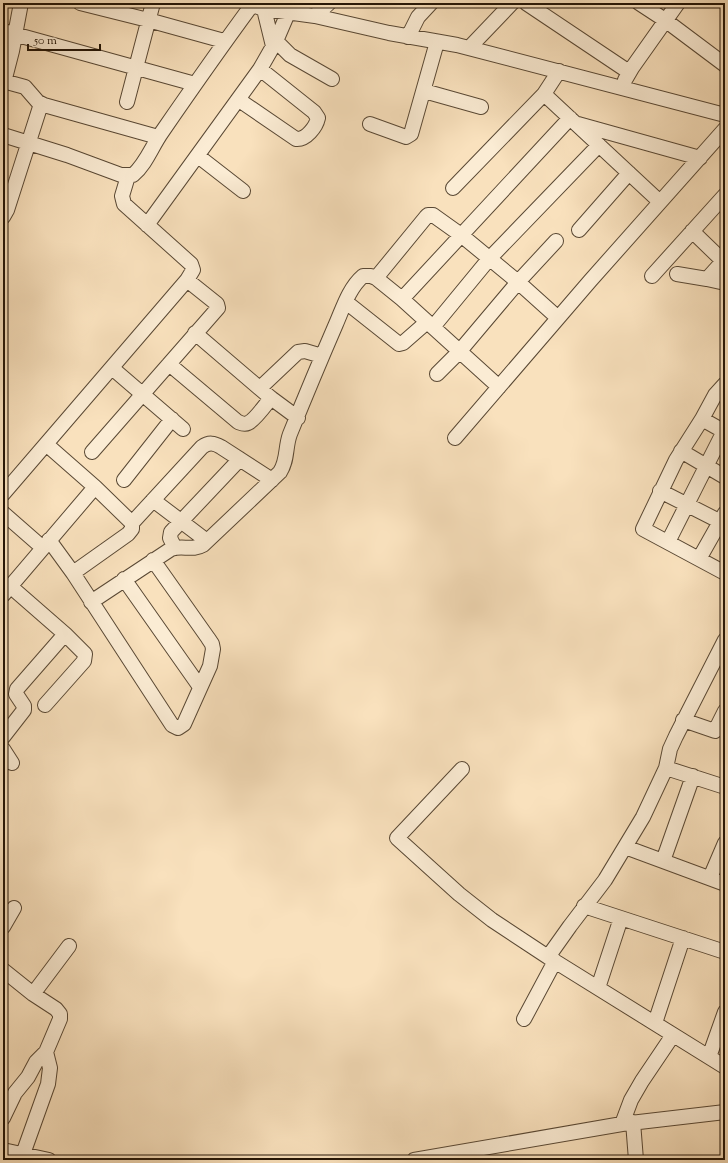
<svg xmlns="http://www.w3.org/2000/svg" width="728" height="1163" viewBox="0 0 728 1163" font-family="'Sorts Mill Goudy',serif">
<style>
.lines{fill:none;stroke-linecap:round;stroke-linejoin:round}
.minor-casing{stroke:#594834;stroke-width:16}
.minor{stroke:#fbecd4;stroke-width:14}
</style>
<rect width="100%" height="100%" fill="#f9e1bd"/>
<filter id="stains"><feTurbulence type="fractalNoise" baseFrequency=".005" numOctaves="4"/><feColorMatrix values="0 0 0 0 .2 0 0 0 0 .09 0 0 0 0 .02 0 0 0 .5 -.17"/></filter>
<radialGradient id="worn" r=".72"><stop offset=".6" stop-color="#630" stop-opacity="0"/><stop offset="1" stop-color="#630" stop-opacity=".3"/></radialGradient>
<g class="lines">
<!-- minor casing -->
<g class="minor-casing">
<path id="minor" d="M80,3L148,20L224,41
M246,3L264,9L315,16L389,33L457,45L725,115
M526,3L629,72
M639,3L665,20L725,65
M264,9L273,46
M315,16L329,3
M3,31L195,84
M408,37L418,17L431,3
M276,41L290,55L332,79
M469,48L512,3
M625,80L632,68L678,3
M3,81L25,87L38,102L44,105L158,137
M4,82L12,51L21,3
M424,91L481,107
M544,94L660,202
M239,100L296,139C306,140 316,127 318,118L314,112L260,69
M127,102L153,3
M370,124L406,137L411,134L437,42
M578,124L700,158
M3,135L67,155L121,175H133C146,164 152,146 162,132C191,90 221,47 252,5
M198,156L243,191
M453,188L544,94L559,71
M3,217L7,210L41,104
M147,225L260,69L276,41L288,13
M579,230L629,173
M692,231L723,261
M677,274L707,279L725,259
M652,276L725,195
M376,278L426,217L428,215H433L461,235L518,282L558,318
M707,279L725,283
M402,299L570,118
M346,302L399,344L403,343L427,322
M433,327L489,259L599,145
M195,333L271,398L298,418
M169,364L238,422C241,423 244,425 248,423C255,420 266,404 271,398
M112,368L183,429
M437,374L459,352L518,282L556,241
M260,388L298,352L305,351L322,356
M702,419L715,395L725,384
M725,432L702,419L676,460L643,529L725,573
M455,438L590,281L725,129
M681,451L725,477
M92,452L218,308L217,304L187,280
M124,480L172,419
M660,491L725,524
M3,494L46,444
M153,500L207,541
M3,513L43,548
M132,523L202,447C209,442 214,443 221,447L272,480
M49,540L73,573L172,725L178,728L184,724L210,666L213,649L212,644L208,638L153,560
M668,542C687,505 705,468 724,431
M175,548L170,538L171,532L240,459
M699,559L725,513
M73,573L128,534L132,529V523L95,487L46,444L187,280L193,270L191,264L124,204L122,196L128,176
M124,579L200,687
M10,586L65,634L85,654L84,661L45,705
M3,595L95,487
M91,602L171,549C181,545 193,551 203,545L280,472C288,460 285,447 290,434C305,397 320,361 336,324C343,308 349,288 363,276H371L376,278L402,299L499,387
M683,720L715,731L725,711
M3,737L24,710V706L16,694L17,689L65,634
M3,749L12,763
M666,768L670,749L676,736L725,640
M462,769L397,838L459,894L492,920L548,957L725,1067
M625,847L725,884
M663,861L693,776
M710,878L725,843
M584,906L725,952
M3,927L14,908
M548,957L570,926L605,880L643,817L666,768L725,787
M3,970L33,994L56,1009L60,1014V1019L46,1052L50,1068L48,1084L23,1154
M598,988L621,918
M33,994L69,946
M524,1019L555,961
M655,1023L683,938
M709,1057L725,1012
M3,1118L15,1093L28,1077L36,1062L46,1052
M633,1122L636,1160
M622,1124L631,1100L642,1081L673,1035
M3,1150L49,1160
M414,1160L622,1124L725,1112"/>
</g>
<!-- minor -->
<use href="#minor" class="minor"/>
</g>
<!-- margin -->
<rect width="728" height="1163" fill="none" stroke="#f9e1bd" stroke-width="16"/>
<rect x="4" y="4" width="720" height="1155" fill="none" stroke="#241506" stroke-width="2"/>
<rect x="8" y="8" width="712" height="1147" fill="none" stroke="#241506"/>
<!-- scale -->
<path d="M28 44v6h72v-6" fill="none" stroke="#241506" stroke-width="2"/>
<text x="34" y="44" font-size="12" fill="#241506" stroke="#fbecd4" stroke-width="3" paint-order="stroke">50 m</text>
<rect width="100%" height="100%" filter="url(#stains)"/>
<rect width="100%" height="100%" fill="url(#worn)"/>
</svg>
